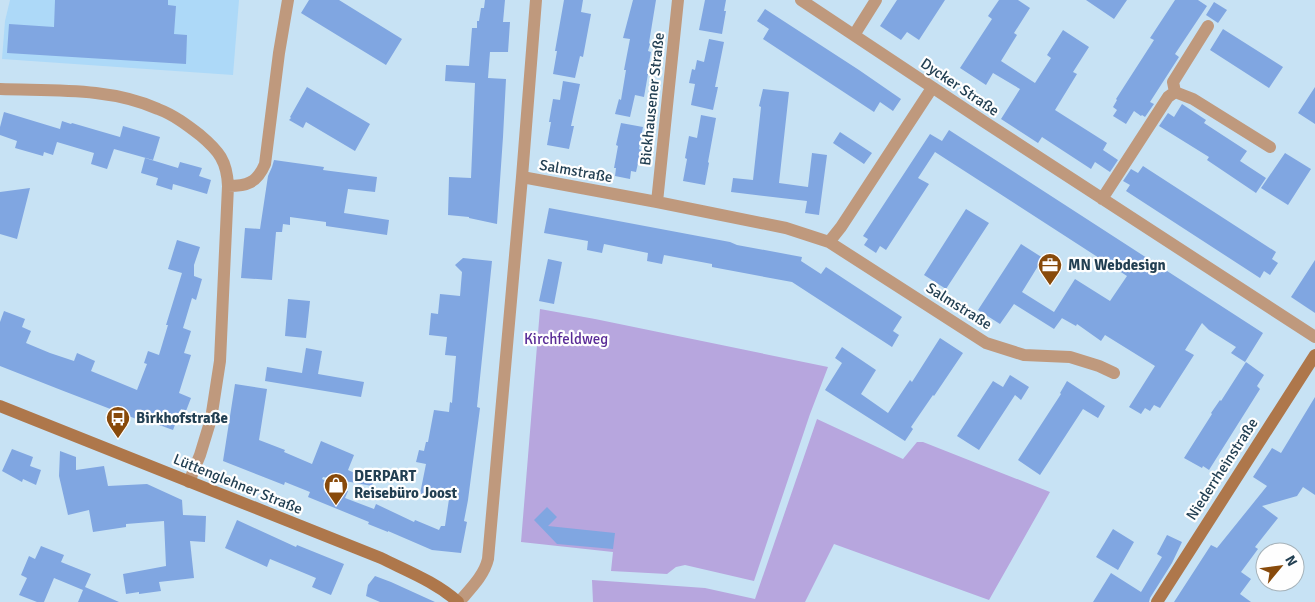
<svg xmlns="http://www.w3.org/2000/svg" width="1315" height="602" viewBox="0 0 1315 602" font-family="Signika,sans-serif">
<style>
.built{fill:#add9f8}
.green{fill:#b7a6de}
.building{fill:#80a6e1}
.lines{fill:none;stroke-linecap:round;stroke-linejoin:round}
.street{stroke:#bf997d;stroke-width:12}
.secondary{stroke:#ae774b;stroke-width:12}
.labels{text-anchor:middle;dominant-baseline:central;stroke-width:4.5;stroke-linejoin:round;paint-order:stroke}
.street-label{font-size:15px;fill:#223f52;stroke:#fefefe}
.poi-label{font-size:15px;font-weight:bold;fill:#223f52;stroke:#fefefe;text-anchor:start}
.park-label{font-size:15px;fill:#592b96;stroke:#fefefe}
</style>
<rect width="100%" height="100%" fill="#c7e2f4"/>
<!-- built -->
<path class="built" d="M10,0H239L233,75L2,59L5,21Z"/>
<!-- green -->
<path class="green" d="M540,309L595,319L828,367L810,414L754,581L685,565L676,567L667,574L611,571L613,552L521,542Z
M817,419L903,459L917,442H923L1050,492L989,600L834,544L805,602H593L592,580L705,588L755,599Z"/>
<!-- building -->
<path class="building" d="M55,0H168V5L176,6L174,34L187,35L186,64L7,53L9,24L54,27Z
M309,0H339L402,39L386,65L301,13Z
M485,0H505L503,22H510L508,52H490L488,78L506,79L503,137L497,224L469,218V217L448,215L449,177L471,178L475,83L445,81L446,65L469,66L472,28H477V21H479L481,8H484Z
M564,0H583L581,12L591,14L583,57L580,56L575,78L553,74L557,51H555Z
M633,0H656L649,43L650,44L648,51L651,52L647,74H648L644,97L635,95L630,117L615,114L619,99L621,100L626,70H624L630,39L623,38Z
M705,0H726L724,11H726L722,34L699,30Z
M897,0H945L919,40L907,32L901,40L880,26Z
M999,0H1018L1030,8L1014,33L1017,35L1001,61L1035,83L1051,58L1047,55L1063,30L1089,47L1073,72L1077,74L1055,110L1107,143L1103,150L1118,160L1110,172L1095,162L1091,169L1042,137L1038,143L1001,119L1020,89L993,73L986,85L960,68L992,19L988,16Z
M1086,0H1127L1114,19Z
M1175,0H1198L1207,6L1175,54L1179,57L1150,102L1154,104L1145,117L1142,115L1141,116L1134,111L1126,124L1113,116L1117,110L1113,107L1117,100L1116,99L1154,40L1150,38Z
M1214,2L1227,10L1218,23L1206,15Z
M765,9L859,70L901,99L893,111L880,102L874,112L763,39L769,29L757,21Z
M1223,29L1283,67L1269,88L1210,50Z
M709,39L724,42L715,87H718L713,110L691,105L695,84L689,83L692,69L695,70L697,60L704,62Z
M563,81L580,84L571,126H574L569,149L547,145L551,122H549L553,99L560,100Z
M307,87L370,124L355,151L306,122L303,128L289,120L291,118L290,117Z
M1315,87V124L1298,113Z
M763,89L789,92L779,183L808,187L812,153L827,155L819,215L805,213L807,201L731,192L733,178L753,180L761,107L759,106Z
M1182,104L1206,120L1204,123L1247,151L1240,161L1266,178L1256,193L1207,160L1209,157L1159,126L1168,113L1174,117Z
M4,112L60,129L62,121L71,124L72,123L120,137L123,126L160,137L153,160L114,149L107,169L91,164L94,153L57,142L53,155L44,152L43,156L15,148L17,141L0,135V127Z
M701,115L716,118L708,162L709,163L705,185L683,181L687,159L685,158L689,136L697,138Z
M621,123L643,127L639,149L641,150L636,172L631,171L630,179L615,176L616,168H614L618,146L616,145Z
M949,130L1263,333L1245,362L1231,353L1236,347L1209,330L1202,323L1185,350L1194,355L1160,408L1154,405L1150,411L1145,408L1141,414L1129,407L1155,366L1105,335L1101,341L1077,324L1076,326L1060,317L1062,318L1054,329L1014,304L1000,324L978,310L1021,244L1043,258L1022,292L1054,312L1075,279L1110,301L1127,276L935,152L918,178L929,184L886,250L880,246L876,253L864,245L868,239L863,236L930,134L942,141Z
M840,132L872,153L864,164L833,143Z
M1285,153L1311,169L1288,205L1261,188Z
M145,158L178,168L180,162L202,168L199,176L211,180L207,194L173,184L172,190L156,185L158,178L141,173Z
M274,160L324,167L323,170L377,177L375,192L348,189L344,213L389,220L387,235L326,226V222L290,217V225L283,224L282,232H276L272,280L241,278L245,228L260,229L268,176L272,167Z
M1143,166L1276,252L1272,259L1278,263L1270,275L1264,271L1260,278L1126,191L1130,185L1123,181L1131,169L1138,173Z
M30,188L17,239L0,234V192Z
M549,208L730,242L737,245L802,257L801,261L821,274L826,267L902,317L893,331L899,335L892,347L792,282L712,267V264L664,255L662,264L647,261L648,253L604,244L602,253L587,250L588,241L544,233Z
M966,209L989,223L946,289L924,275Z
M177,240L200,247L194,265V276L202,279L196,300L192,298L183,328L191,331L184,353L191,355L179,393L191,398L186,411L181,409L173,430L140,418L139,420L61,390V388V390L0,366V322L4,311L25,319L22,327L31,331L26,343L50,353L74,361L77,353L95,361L91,371L137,390L147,364L144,363L148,351L159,355L168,325H166L182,273L168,269Z
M463,258L492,261L477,407L480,408L468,500L464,521L467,522L461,553L432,550L388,531V532L368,524L369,522L308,497L310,492L285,482L284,485L223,461L235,384L267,389L259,440L285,450L284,452L312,464L321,441L354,455L348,470L373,481L372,486L323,477L322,479L348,491L345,498L374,509L376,504L414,522L415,520L439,530L441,526H445L449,499L420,494L426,464L416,462L419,450L424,451L426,442H428L434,410L449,412L450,402L452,403L456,356L445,355L447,337L429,335L431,313L438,314L440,294L460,296L462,272L455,265Z
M548,259L562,262L554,304L539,301Z
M1315,260V313L1291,297Z
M288,299L310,301L306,338L285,336Z
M940,338L963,353L934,396L933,395L911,427L913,429L905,441L825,390L842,363L835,358L842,347L876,370L861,394L888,413L910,380L912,382Z
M306,348L322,351L318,374L364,382L361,397L265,381L267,367L302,373Z
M1246,362L1264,375L1257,386L1260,389L1209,470L1203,466L1202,468L1184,458L1212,414L1211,413L1220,400L1221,401Z
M1010,375L1029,387L1021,400L1015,395L979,450L957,436L993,381L1003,387Z
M1067,381L1105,406L1098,418L1083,409L1040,475L1018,460L1061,394L1060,393Z
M1315,397V495L1303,487L1297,496L1262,506L1278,518L1255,547L1258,549L1241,572L1251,579L1240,594L1251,602H1174L1211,545L1217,548L1267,486L1253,477L1272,448L1281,453Z
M12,449L33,457L30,466L41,470L36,485L23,479L22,482L2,471Z
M60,451L76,457V470L104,466L108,486L147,484L182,500L183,515L206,516L205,542L190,541L194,578L159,582L161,591L139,594V592L126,594L123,574L166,566L164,521L126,524V527L93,532L89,510L68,515L59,476Z
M547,507L557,517L548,526L615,533L613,549L557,544L534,520Z
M237,520L296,547L297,545L344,564L331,595L312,587L316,578L304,573L270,559L267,567L225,548Z
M1113,529L1134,542L1118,570L1096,557Z
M1167,535L1182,542L1172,563L1150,598L1149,602H1093L1111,573L1141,592L1162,557L1157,554Z
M41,546L64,555L61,562L91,574L85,587L119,602H78L83,590L54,578L44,602H37L19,595L27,578L21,575L29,556L35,559Z
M375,576L391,582L435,602H380L366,596L368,585Z"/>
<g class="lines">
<!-- street -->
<path class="street" d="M801,0L983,121L1315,337
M854,35L876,0
M0,89C52,91 110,87 158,109C174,115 187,125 200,135C219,151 227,161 228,186L220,361L211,419L200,455L189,482
M1175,92L1193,99L1270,147
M522,177L657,202L786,228L829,242L986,343L1024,355L1070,357L1099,366L1114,373
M228,186C247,186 257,183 265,164L279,53L288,0
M1102,199L1168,97L1175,92L1173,82L1208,26
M657,202L678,0
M829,242L841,227L932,88
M459,602C470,589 484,576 488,559L522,177L536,0"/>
<!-- secondary -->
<path class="secondary" d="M0,406L381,558C407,571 436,582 458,602
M1157,602L1315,355"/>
</g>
<!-- icons -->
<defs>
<g id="office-pin" transform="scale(1.25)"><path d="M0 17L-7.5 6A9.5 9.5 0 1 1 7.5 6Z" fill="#884a0b" stroke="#fefefe"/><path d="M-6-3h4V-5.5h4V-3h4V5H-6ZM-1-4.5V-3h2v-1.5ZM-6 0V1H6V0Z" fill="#fff"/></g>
<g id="bus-pin" transform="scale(1.25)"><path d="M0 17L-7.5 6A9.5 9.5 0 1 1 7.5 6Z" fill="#884a0b" stroke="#fefefe"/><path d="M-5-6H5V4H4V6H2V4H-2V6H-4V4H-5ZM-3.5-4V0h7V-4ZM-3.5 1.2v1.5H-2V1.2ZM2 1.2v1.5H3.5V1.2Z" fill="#fff"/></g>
<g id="shop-pin" transform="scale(1.25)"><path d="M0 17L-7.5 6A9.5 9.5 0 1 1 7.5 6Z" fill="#884a0b" stroke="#fefefe"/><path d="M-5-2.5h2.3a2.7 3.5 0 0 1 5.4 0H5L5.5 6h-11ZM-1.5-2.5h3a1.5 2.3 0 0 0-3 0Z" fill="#fff"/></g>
</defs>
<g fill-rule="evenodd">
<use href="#office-pin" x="1050" y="265"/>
<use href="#bus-pin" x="118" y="418"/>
<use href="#shop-pin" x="336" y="485"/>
</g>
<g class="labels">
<!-- street labels -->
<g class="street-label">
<text transform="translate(960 87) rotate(34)">Dycker Straße</text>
<text transform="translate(652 99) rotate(-84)">Bickhausener Straße</text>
<text transform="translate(576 171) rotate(10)">Salmstraße</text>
<text transform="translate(959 306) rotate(32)">Salmstraße</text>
<text transform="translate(1222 469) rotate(-57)">Niederrheinstraße</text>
<text transform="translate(238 484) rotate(22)">Lüttenglehner Straße</text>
</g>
<!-- poi labels -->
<g class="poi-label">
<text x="1068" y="265">MN Webdesign</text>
<text x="136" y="418">Birkhofstraße</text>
<text x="354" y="476">DERPART<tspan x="354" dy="17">Reisebüro Joost</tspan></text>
</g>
<!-- park labels -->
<g class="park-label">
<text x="566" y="339">Kirchfeldweg</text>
</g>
</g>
<!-- north arrow -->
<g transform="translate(1280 567) rotate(61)"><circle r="24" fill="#fefefe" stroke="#a6b2b9"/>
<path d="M0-4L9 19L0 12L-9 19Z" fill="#884a0b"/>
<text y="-8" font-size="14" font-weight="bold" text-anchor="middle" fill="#223f52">N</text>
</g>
</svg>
